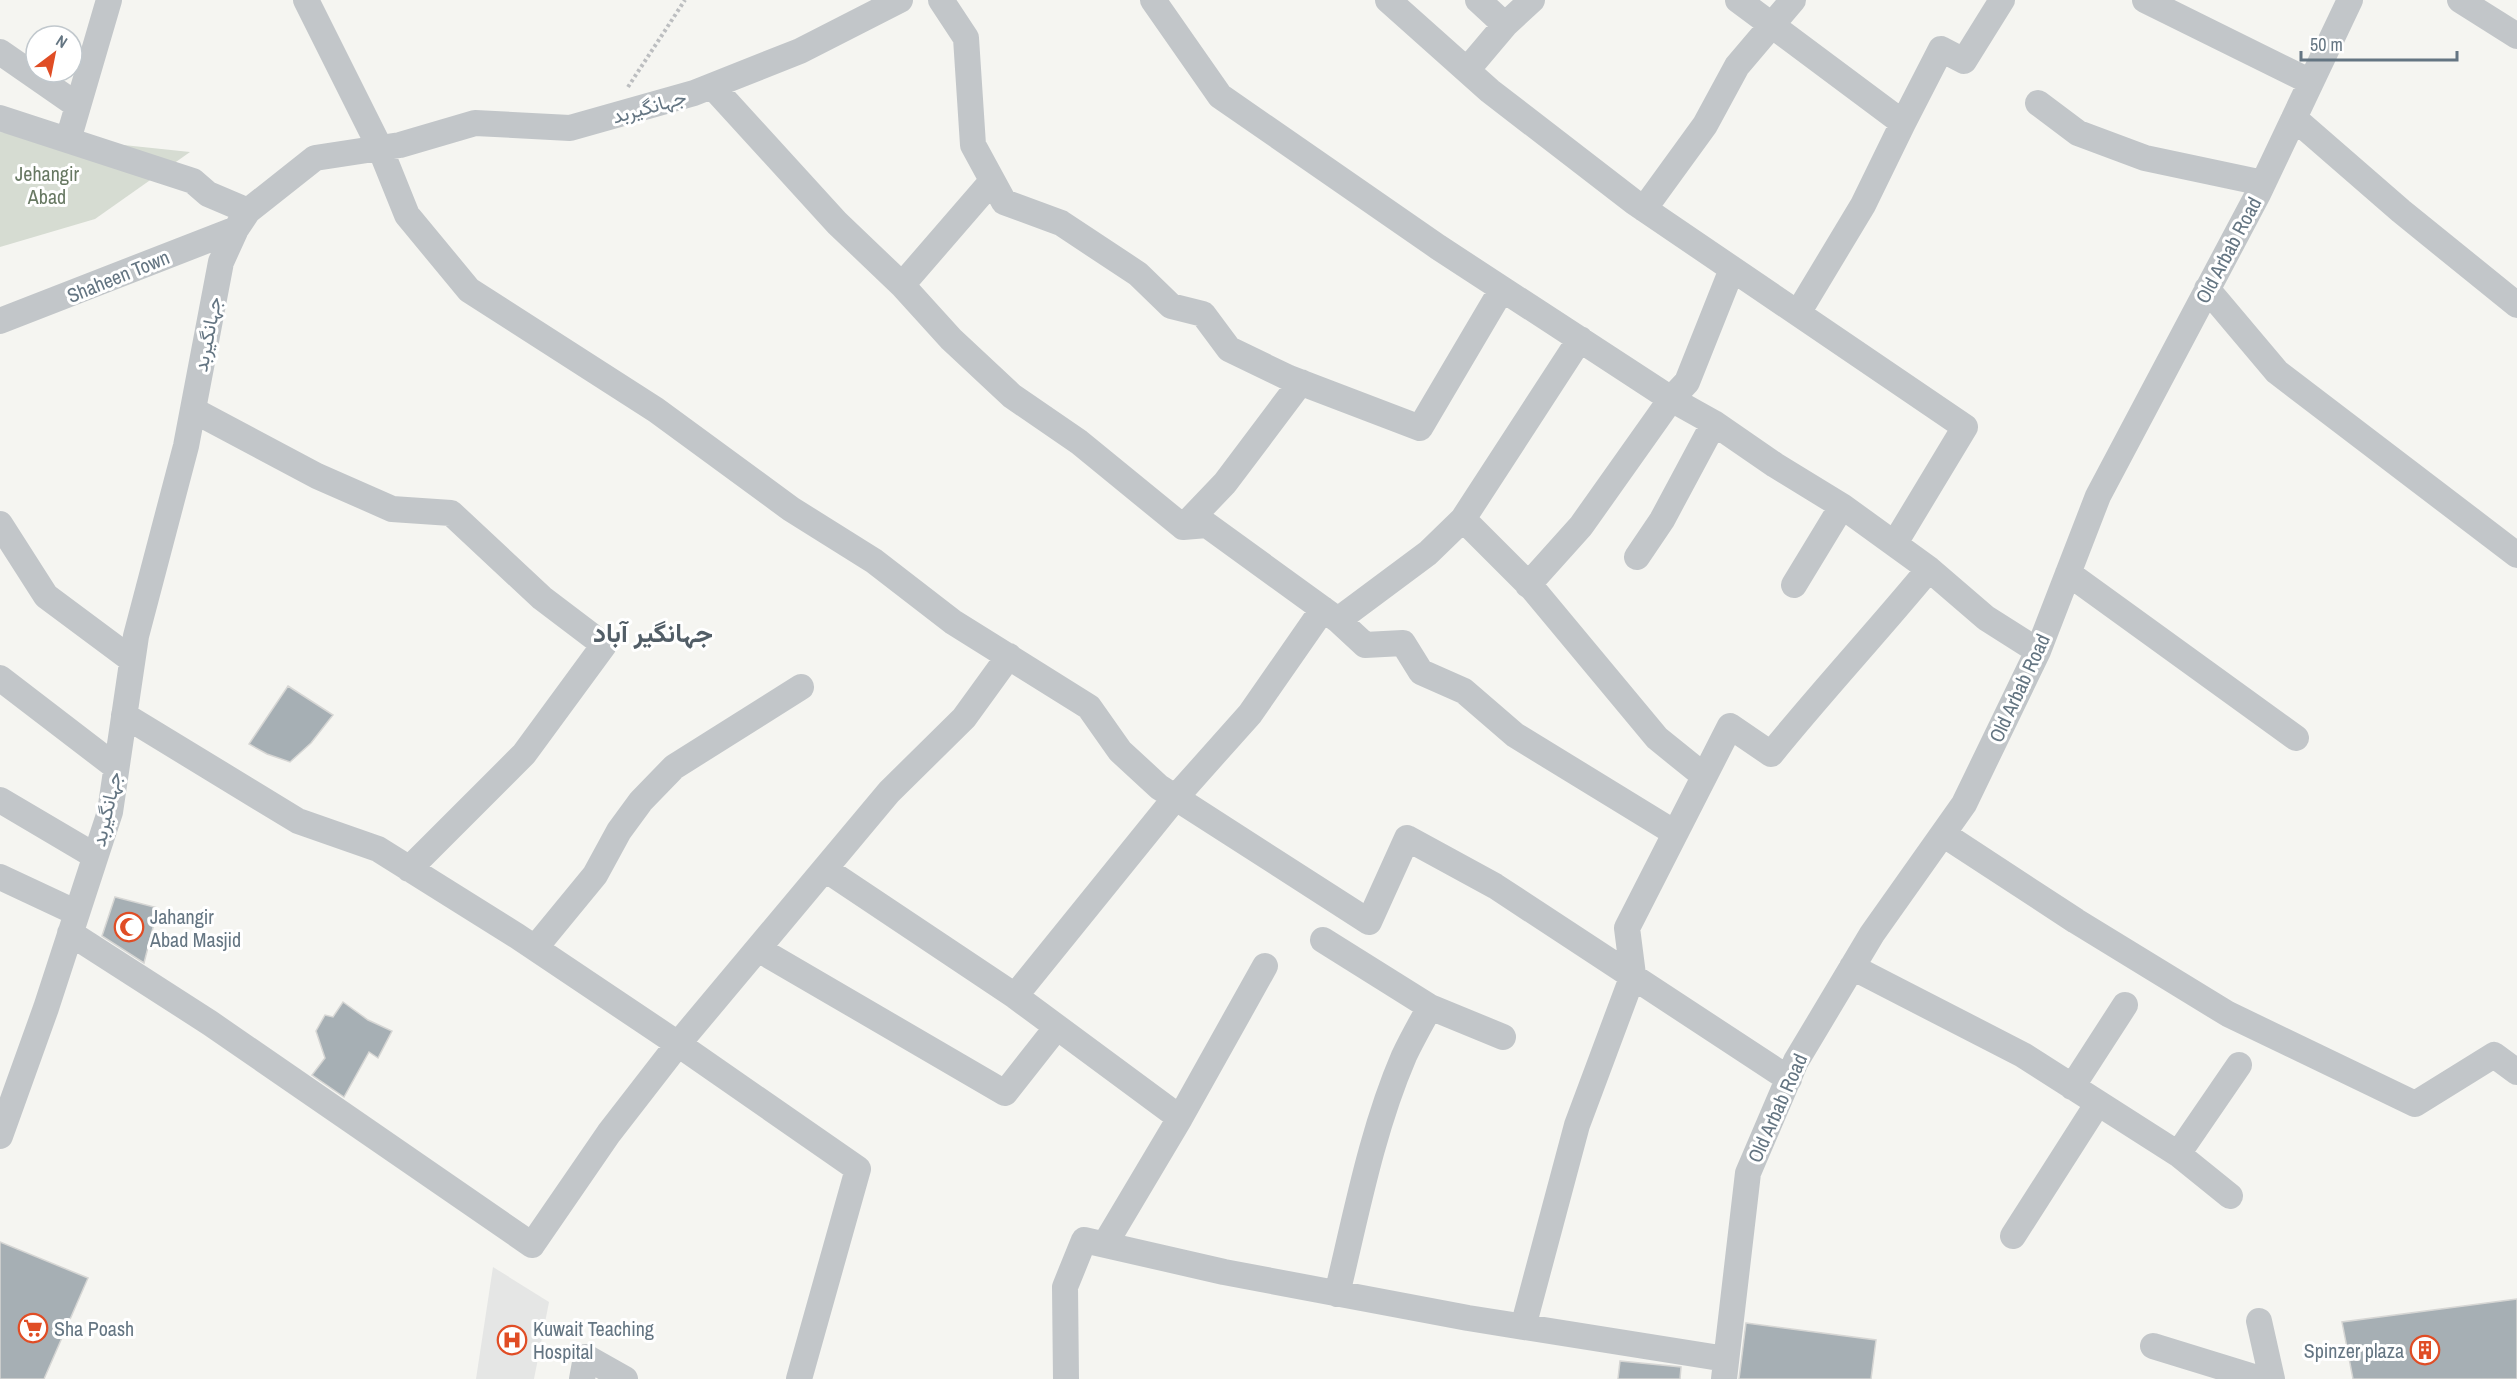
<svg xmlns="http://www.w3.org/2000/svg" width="2517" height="1379" viewBox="0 0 2517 1379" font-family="'Archivo Narrow',Vazirmatn,sans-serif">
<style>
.built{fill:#e5e6e5}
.green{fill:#d6dcd2}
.building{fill:#a6afb4;stroke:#d6d6d4;stroke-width:1.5}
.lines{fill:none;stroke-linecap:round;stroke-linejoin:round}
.path{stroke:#bcbec0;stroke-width:4;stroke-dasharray:3 3;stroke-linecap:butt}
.minor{stroke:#c2c6c9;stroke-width:26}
.labels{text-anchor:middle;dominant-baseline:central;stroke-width:6;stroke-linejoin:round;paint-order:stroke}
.street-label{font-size:20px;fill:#647582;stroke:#fff}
.park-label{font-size:20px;fill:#687963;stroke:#fff}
.poi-label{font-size:20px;fill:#647582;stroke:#fff;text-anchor:start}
.district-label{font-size:26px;font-weight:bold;fill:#525e67;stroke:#fff}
</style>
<rect width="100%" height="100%" fill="#f5f5f1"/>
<!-- built -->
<path class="built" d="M493,1267L549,1302L534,1379H476Z"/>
<!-- green -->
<path class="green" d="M0,132L190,152L95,219L0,247Z"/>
<!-- building -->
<path class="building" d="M288,686L333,715L311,743L290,762L267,754L249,744Z
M115,897L158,908L144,963L102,936Z
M343,1002L368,1020L392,1031L378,1058L369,1052L344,1097L312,1075L325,1058L316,1031L325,1015L333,1017Z
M0,1242L88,1278L44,1379H0Z
M2517,1299V1379H2353L2342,1322Z
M1746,1323L1876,1340L1871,1379H1739Z
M1620,1361L1681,1367L1680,1379H1618Z"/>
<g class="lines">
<!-- path -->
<path class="path" d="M628,87L685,0"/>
<!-- minor -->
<path class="minor" d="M306,0L380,148L407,215L469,290L656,410L791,509L874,561L953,622L1089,707L1120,751L1159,787L1369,922L1407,838L1495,886L1789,1079
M941,0L966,38L973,145L1004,202L1061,223L1138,274L1171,306L1203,314L1229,349L1289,378L1420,428L1502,289
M1153,0L1220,96L1438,247L1671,399L1714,423L1775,465L1842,506L1929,569L1986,618L2038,651
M1388,0L1490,91L1634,202L1965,427L1895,543
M1738,0L1903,123L1941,49L1964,61L2002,0
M2145,0L2311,82
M2460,0L2517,36
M1505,25L1532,0
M0,52L78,106
M1467,70L1505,25L1478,0
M712,86L837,223L902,285L951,339L1012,396L1079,442L1183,527L1207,525L1338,620L1428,553L1463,519L1580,339
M2038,103L2078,133L2145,158L2263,183
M0,118L193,181L208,194L248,211
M2294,118L2401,211L2517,305
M68,140L109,0
M1644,209L1705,125L1737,66L1793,0
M902,285L992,181
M2207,289L2277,372L2517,555
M1798,313L1863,205L1903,123
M0,321L236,229
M193,410L317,476L392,509L451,513L542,598L604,645L524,754L409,869
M1463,519L1533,589L1657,738L1704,776
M0,524L46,596L132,660
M1183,527L1225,483L1301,382
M1637,557L1662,520L1714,423
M2068,573L2296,738
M1528,585L1581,526L1671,399L1687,382L1732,269
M1794,585L1842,506
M1338,620L1365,645L1403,643L1421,672L1464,691L1515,735L1675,833
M0,678L116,767
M124,715L298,821L378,849L517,936L678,1044L858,1169L799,1379
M0,800L95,856
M1943,834L2076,921L2228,1014L2415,1104L2494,1055L2517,1072
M825,869L1015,996L1180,1118
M0,877L77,913
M70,933L210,1023L532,1245L609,1133L678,1044L889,792L964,718L1009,656
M1323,940L1430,1007L1503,1037
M535,948L595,875L619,831L641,801L674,767L801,687
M758,949L1005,1093L1057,1027
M1852,967L2023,1055L2178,1154L2230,1196
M1015,996L1176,797L1250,714L1323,609
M2072,1087L2125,1005
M0,1136L46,1008L110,812L136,636L186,446L221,262L236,229L248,211L315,158L400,145L475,123L570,128L694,93L800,51L900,0
M2178,1154L2239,1065
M2013,1236L2098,1103
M1105,1244L1180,1118L1265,966
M1337,1294C1356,1215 1372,1130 1404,1056C1412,1039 1421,1023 1430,1007
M2259,1321L2272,1379
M1523,1327L1577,1125L1633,975L1627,928L1730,726L1771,754C1822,691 1877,632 1929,569
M2153,1346L2260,1379
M582,1379L586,1357L625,1379
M1066,1379L1065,1287L1084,1240L1224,1272L1468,1318L1726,1359
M1724,1379L1748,1173L1796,1061L1872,934L1964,804L2038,651L2098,496L2258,194L2350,0"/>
</g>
<!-- icons -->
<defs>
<g id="mosque-ring" transform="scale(1.5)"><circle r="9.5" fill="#fff" stroke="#e04d25" stroke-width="1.5"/><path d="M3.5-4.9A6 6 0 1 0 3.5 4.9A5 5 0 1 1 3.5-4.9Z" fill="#e04d25"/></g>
<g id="supermarket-ring" transform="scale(1.5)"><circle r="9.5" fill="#fff" stroke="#e04d25" stroke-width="1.5"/><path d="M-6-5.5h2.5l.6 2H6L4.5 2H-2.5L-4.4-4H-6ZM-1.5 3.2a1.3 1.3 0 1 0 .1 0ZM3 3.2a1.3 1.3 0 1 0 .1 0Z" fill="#e04d25"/></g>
<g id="hospital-ring" transform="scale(1.5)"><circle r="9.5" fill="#fff" stroke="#e04d25" stroke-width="1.5"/><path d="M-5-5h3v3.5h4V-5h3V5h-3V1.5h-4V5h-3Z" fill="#e04d25"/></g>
<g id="building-ring" transform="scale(1.5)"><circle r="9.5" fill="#fff" stroke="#e04d25" stroke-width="1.5"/><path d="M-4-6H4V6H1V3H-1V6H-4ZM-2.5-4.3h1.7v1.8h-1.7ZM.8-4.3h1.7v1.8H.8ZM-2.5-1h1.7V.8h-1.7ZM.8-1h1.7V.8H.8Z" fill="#e04d25"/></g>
</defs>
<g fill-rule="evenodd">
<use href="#mosque-ring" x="129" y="927"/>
<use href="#supermarket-ring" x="33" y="1328"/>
<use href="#hospital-ring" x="512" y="1340"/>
<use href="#building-ring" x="2425" y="1350"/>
</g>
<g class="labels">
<!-- street labels -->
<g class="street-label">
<text transform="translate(649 106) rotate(-16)">جہانگیربد</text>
<text transform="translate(2228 250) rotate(-62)">Old Arbab Road</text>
<text transform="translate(118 276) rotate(-22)">Shaheen Town</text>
<text transform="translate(207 334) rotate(-79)">جہانگیربد</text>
<text transform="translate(2019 688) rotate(-65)">Old Arbab Road</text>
<text transform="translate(106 809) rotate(-77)">جہانگیربد</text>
<text transform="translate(1777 1108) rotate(-66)">Old Arbab Road</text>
</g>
<!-- park labels -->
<g class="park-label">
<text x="47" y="173">Jehangir<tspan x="47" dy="23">Abad</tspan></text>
</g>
<!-- poi labels -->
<g class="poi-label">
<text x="150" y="916">Jahangir<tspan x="150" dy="23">Abad Masjid</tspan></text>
<text x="54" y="1328">Sha Poash</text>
<text x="533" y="1328">Kuwait Teaching<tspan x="533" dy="23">Hospital</tspan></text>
<text x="2404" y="1350" text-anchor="end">Spinzer plaza</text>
</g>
<!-- district labels -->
<g class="district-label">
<text x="653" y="632">جہانگیر آباد</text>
</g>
</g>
<!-- north arrow -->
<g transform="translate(54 54) rotate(32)"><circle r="28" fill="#ffffff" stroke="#c1c8cd" stroke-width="1.5"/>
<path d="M0-4.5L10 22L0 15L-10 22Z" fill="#e04d25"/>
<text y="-9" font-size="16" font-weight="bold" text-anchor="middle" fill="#647582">N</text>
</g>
<!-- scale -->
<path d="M2301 51v9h156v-9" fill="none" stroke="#647582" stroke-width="3"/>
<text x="2310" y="51" font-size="18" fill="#647582" stroke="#ffffff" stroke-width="4.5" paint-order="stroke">50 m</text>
</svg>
